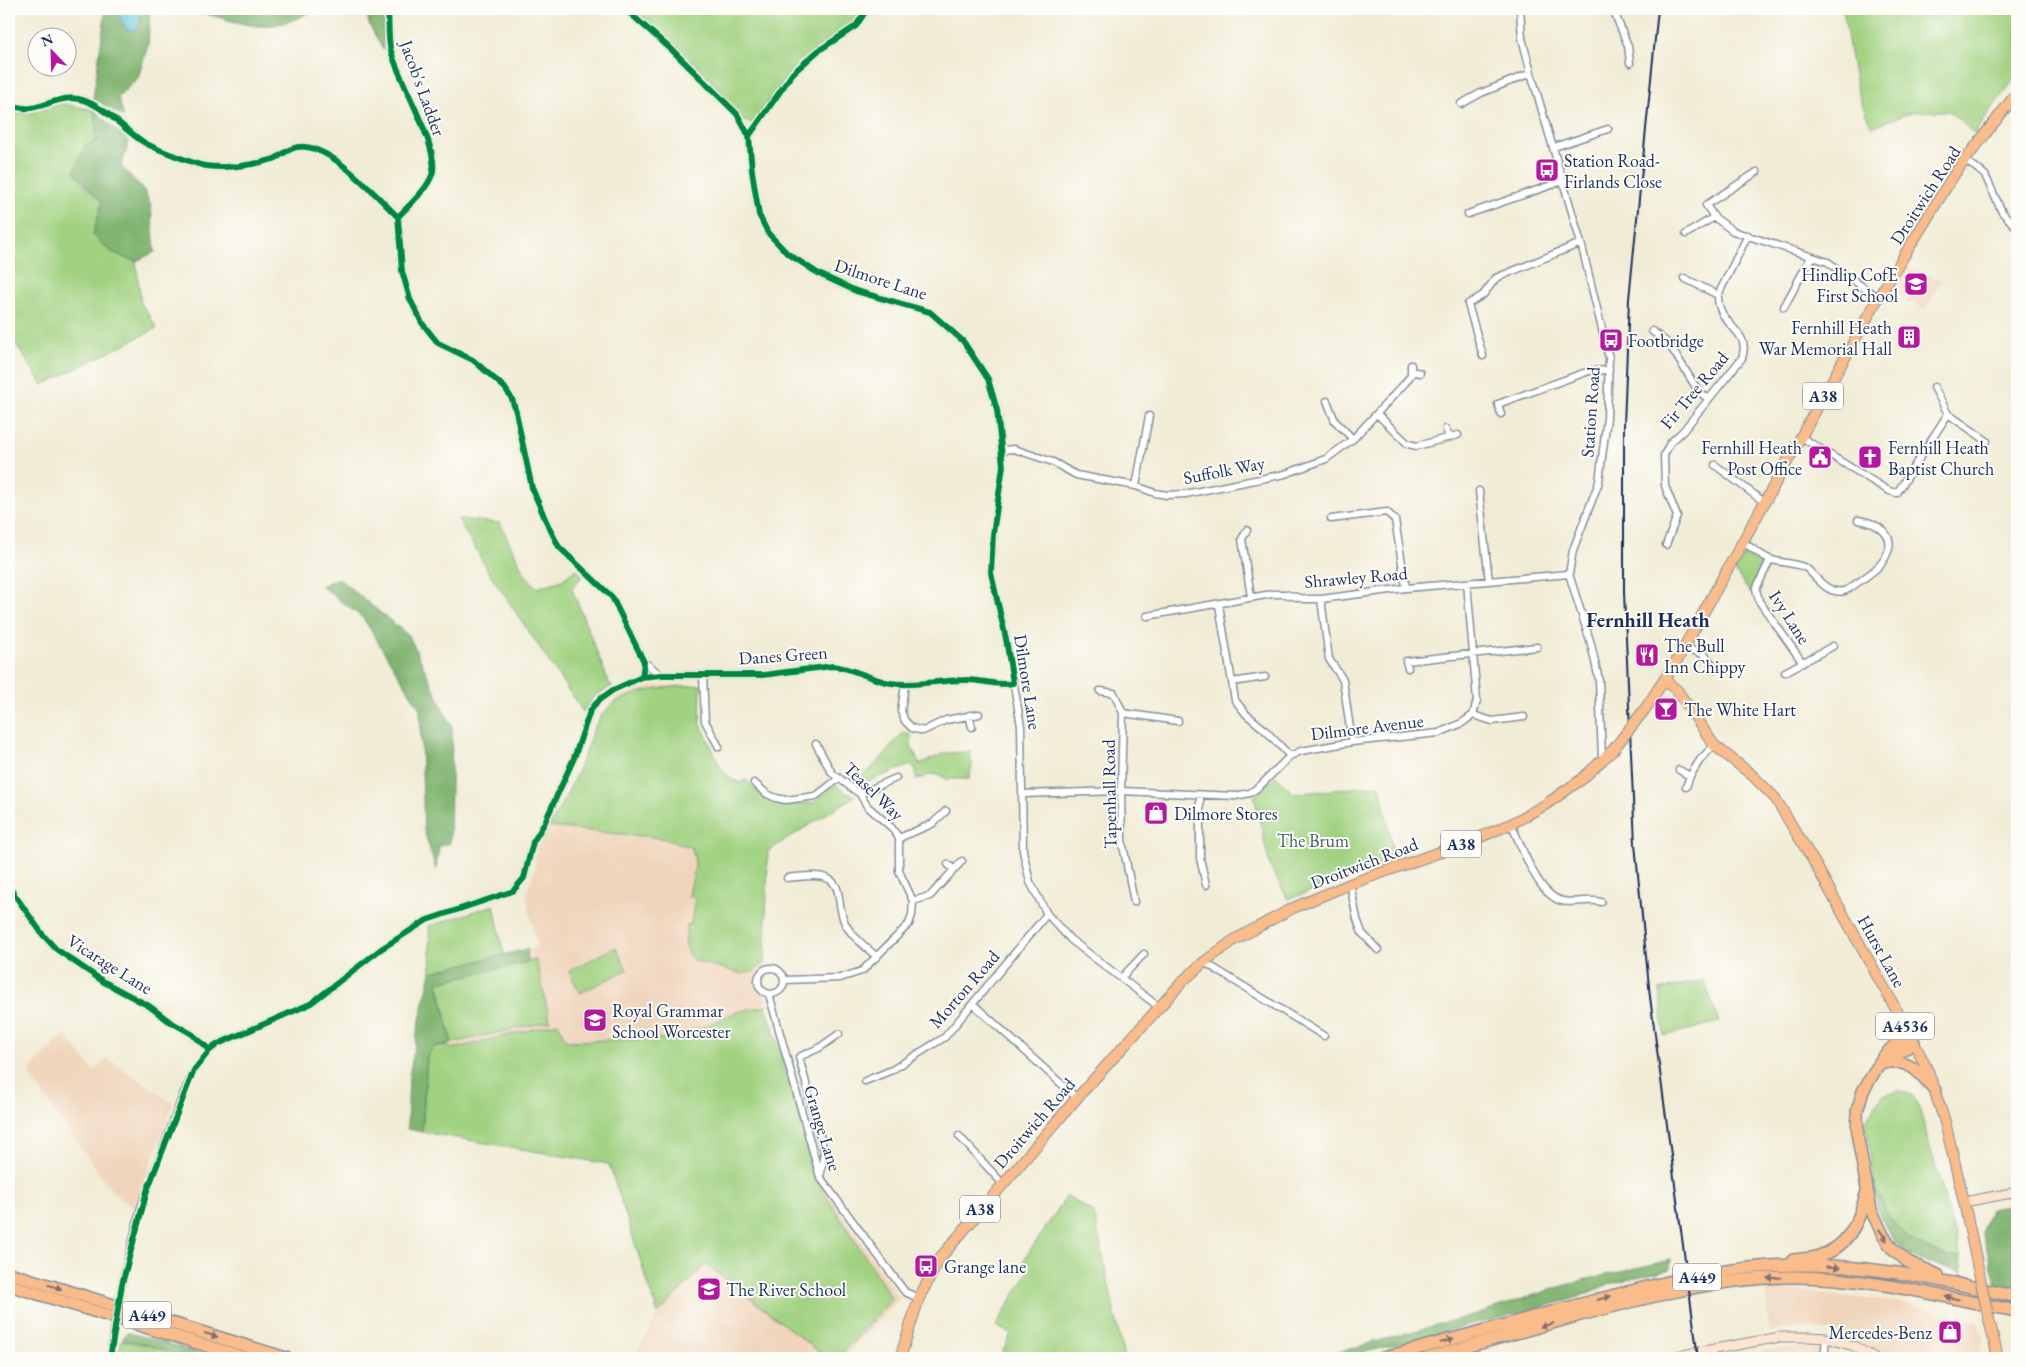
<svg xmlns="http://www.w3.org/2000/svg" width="2026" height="1367" viewBox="0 0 2026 1367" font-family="'EB Garamond',serif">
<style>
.built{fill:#f0d5bc}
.green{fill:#a1d281;stroke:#5e8070}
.forest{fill:#80b46f;stroke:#4e7266}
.water{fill:#62c6df;stroke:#3e7a9e}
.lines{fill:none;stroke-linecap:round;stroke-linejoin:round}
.street-casing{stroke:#868e9a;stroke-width:9}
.secondary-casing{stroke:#868e9a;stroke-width:11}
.primary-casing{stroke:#868e9a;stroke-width:12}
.highway-casing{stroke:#868e9a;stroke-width:14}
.street{stroke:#fff;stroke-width:6}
.secondary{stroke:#fde4d0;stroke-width:9}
.primary{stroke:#f9bc8a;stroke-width:10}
.highway{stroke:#f9bc8a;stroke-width:11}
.rail{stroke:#1b2f5e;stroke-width:2}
.street-bridge-casing{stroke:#868e9a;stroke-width:9;stroke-linecap:butt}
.primary-bridge-casing{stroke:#868e9a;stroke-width:12;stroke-linecap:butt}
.street-bridge{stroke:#fff;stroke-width:6}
.primary-bridge{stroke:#f9bc8a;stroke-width:10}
.cycleway-casing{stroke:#fdfcf7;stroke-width:9}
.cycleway{stroke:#00873e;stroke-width:6}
.oneway{fill:#7f6e72}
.labels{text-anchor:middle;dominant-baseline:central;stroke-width:4;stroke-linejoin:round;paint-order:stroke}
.shield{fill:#fdfcf7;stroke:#5f6c8c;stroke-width:1}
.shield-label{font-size:16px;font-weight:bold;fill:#1b2f5e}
.street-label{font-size:18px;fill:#1b2f5e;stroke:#fdfcf7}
.poi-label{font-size:18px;fill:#1b2f5e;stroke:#fdfcf7;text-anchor:start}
.park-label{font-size:18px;fill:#436068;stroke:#fdfcf7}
.quarter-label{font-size:20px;font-weight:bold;fill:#1b2f5e;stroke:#fdfcf7}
</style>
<rect width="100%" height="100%" fill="#fdfcf7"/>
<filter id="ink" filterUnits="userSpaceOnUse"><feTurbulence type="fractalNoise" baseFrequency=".02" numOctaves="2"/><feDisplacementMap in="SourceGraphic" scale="10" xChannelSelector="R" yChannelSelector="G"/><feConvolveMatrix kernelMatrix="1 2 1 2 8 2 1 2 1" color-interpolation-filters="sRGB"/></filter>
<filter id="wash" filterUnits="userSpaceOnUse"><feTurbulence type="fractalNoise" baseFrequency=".0096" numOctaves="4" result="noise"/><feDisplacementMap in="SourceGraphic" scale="20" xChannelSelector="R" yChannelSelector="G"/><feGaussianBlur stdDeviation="1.12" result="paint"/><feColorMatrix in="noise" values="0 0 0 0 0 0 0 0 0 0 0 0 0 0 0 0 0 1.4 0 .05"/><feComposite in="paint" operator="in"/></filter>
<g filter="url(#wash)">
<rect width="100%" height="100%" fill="#f1ecd5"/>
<!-- built -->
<path class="built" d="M1904,265L1942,280L1925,309L1890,289Z
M701,684L700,722L721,768L731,779L742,783L768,850L765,1003L818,1178L899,1299L844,1358H634L658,1314L609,1164L407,1129L409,1077L417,1033L431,972L537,947L526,894L535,869L537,848L578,771L590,739L604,713L616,698L652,686Z
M65,1034L94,1072L107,1058L174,1104L134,1208L112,1191L30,1076L31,1068Z
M1765,1287L1903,1303L1977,1322L1983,1337L1981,1358H1895L1841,1333L1806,1328L1769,1332Z
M1782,1347L1820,1349L1850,1358H1733Z"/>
<!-- green -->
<path class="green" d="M633,9H864L851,25L798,62L755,121L750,123L744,121L702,70Z
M1843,9H2017V76L1989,112L1975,134L1949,111L1911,112L1872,127C1853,91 1850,49 1843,9Z
M63,104L94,110L97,141L81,182L102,202L123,258L136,261L141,303L157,328L43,385L9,334V112L28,114Z
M458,519L500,523L524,573L537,588L562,580L576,569L582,576L572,589L609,683L612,686L594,696L583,712L490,574Z
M1747,549L1760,559L1762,564L1750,593L1735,571Z
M701,685L700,722L721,768L731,779L742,783L745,779L766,798L780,803H813L836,784L844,792L855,796L768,851L765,962L753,972L742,974L693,960C683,951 686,936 687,924H691L695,898L689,897C691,876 700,870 691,847L661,838L549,827C559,809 569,791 577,773C588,750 593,713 618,701C645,688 672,687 701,685Z
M904,732L911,735V745L919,764L946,753L970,752L972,765L969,779H946L940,775L932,774L916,780V769L911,765L855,786L845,779C849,778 853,778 857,777C872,774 892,743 904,732Z
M1276,776L1294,794L1380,785L1395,862L1288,899L1270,867L1254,796Z
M494,905L504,955L431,972L429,926Z
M616,947L627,970L580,993L569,971Z
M536,960L550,1021L452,1043L438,982Z
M1704,980L1719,1022L1664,1036L1660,990Z
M766,1006L797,1106L816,1180L892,1299L838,1358H827L706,1264L658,1314L609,1164L422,1132L427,1057L433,1047L447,1045L452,1049L558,1023L566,1041L660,1039L706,1026L736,1012Z
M1899,1090L1912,1095L1919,1107L1961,1257H1947L1907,1238L1886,1212L1874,1182L1866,1127L1868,1117L1883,1095Z
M1067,1196L1094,1213L1124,1358H1000L1011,1334L996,1326L1029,1270L1023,1261Z
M122,1340L148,1345L189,1358H117Z"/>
<!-- forest -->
<path class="forest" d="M106,9H119L121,20L139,25L141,9H150L148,45L138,78L118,98L124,117L93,98Z
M190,9H315C300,19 282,25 263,26C246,27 208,14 190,9Z
M366,9H384L383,50L369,24Z
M94,110L129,142L121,166L143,189L151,205L155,252L136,261C116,255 106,251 93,234L102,202L74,172L85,145L97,141Z
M338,578L409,636L452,727L450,843L439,846L436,870L424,830L420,709L363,618L321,586Z
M527,949L528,962L438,982L452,1043L433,1047L427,1057L422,1132L407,1129L409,1077L417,1033L431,972Z
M1874,1182L1886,1212L1907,1238L1947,1257H1961L1963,1272L1915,1259L1895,1243L1877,1211Z
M2011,1205L2017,1266V1289L1997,1285L1982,1232L1990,1209Z
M1671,1260L1670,1269L1609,1284L1570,1300L1342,1358H1317L1476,1314L1575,1282Z
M127,1332L216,1358H188L145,1344L122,1340Z"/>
<!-- water -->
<path class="water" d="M119,9H141C140,19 140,34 126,29L121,20Z"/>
</g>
<g filter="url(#ink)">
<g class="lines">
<!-- street casing -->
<g class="street-casing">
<path id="street" d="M388,9C389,21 388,35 390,47C396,77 442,149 432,175C426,191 409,205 398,217L402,271L410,299L422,323L438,343L473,360L505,388L512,399L516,412L532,488L546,521L559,547L612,597L644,662L642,677
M625,9L673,51L737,114L749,136L752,171L759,215L768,233L787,253L819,274L856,291L930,312L963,341L988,379L997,410L1003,466L993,534L991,573L1006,639L1021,726L1023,851L1030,882L1047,914L1071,940L1159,1007
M1520,9L1522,38L1531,73L1581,243L1609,358L1607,418L1599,482L1573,550L1569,574L1591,644L1599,680L1602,759
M1616,9L1615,14L1628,46L1630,63
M1461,104L1481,93L1531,73
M9,105C16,107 24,109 31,108C49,105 65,94 83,100C107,108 125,131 145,143C154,148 197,165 206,166C227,169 254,165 274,159C281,156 286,150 294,148C326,138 376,196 398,217
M749,136L793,73L818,51L856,26L867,9
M1554,147L1608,129
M1965,161L1975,167L1985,175L2002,212L2017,228
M1468,214L1563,181
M1714,217L1733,231L1828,262L1878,298
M1686,234L1714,217L1706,205L1757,172
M1684,278L1718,295
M1784,307L1811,257
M1652,331L1669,344L1699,392L1709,399
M1483,356L1468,304L1483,295L1496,278L1581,243
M1411,371L1420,373
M1934,387L1948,414
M1327,401L1335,421L1353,439
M1377,414L1408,444L1417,446L1458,435
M1501,414L1498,404L1589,371L1609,370
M1446,429L1449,437
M1801,437L1889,491L1897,493L1948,414L1987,441
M1003,450L1014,449L1053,462L1076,475L1136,486L1155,493L1167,495L1185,494L1285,474L1326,459L1353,439L1405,383L1411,375V365
M1715,465L1764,502
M1136,486L1149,416
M1479,491L1489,581
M1331,519L1387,512L1395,520L1406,588
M1247,530L1242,539L1251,597
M1743,542C1752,548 1762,557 1772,560C1782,563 1797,563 1806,568C1817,577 1827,595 1844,591C1849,590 1855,584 1860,581C1870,574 1882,566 1887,554C1897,534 1875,522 1858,520
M1666,545L1677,516L1665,486L1664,455L1670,443L1683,431L1742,358C1752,329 1717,327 1718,295L1748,235
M1770,560L1756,589L1759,601L1803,663
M1321,599L1329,659L1343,680L1352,742
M1219,605L1235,700L1246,714L1264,729L1290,756
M1147,616L1272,594H1285L1304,599H1321L1406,588L1569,574
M1684,647L1705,655L1716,669
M644,662L661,675
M1408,668L1406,661L1537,647
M1785,672L1833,646
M703,675L705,721L719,747
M1232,682L1265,677
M905,685L901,711L905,721L912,728L923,731L946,720L979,714
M1100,691L1114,693L1123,713L1178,721
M1123,713L1121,791L1122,840L1134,902
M969,715L972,727
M1473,715L1492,721L1524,717
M1679,770L1690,776L1686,787
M1690,776L1700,760L1714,745
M754,783L767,794L776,798L786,800L816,796L838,779
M860,794L896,778
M1023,794L1121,791L1235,796L1250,793L1260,786L1290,756L1301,751L1352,742L1439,733L1462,723L1473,715L1477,700L1467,583
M1200,795V858L1206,885
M1511,824C1522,846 1537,895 1562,901C1575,904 1589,898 1601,902
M899,838L932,824L946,811
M948,864L954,870
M787,878C804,877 833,869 838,892C840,902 840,913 845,923C851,936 866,947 877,957
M1350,884L1357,919L1362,933L1378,950
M9,887L43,935L56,949L104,982L149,1006L169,1021L192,1034L210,1050
M913,901L930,896L962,861
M1204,962L1324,1036
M758 981a13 13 0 1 1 26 0a13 13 0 1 1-26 0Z
M1121,978L1144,954
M785,980L840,978L862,971L909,924L912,915L913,901L899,871V838L891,827L867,806L860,794L832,773L816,744
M769,994L820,1177L905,1292L919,1298
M973,1004L1077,1098
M865,1081L892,1070L945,1037L1047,914
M959,1136L1002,1183
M821,1173L824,1151L799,1057L819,1048L839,1034
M122,1284L141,1207L183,1095L194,1070L210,1050L218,1044L310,1004L381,949L427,920L513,891L524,878L533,842L544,824L574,758L590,711L599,700L613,690L642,677L661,675H763L833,666C853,668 871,680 891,683C915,687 940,680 964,680C981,679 997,687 1013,683
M110,1358L114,1331
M1824,1358L1826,1338"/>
</g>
<!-- secondary casing -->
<g class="secondary-casing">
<path id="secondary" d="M1964,1202L2017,1192
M1666,1358L1780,1337H1809L1826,1338L1854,1346L1875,1358"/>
</g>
<!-- primary casing -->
<g class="primary-casing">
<path id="primary" d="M1665,681L1677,690L1714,745L1752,775L1775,798L1814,862L1908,1031L1928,1071L1945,1122L1964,1202L1980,1278
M1645,709L1676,662L1878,298L1955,173L2017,93
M1988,1315L1998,1358
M900,1358L919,1298L940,1258L1077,1098L1183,981L1204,962L1234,940L1293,908L1350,884L1471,841L1511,824L1545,805L1582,779L1613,750"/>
</g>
<!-- highway casing -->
<g class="highway-casing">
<path id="highway" d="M1908,1031L1883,1057L1863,1091L1857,1111L1858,1139L1871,1210L1883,1235L1892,1248L1908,1262L1938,1275
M1888,1062C1913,1061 1919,1073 1935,1090
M1886,1063L1914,1042
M1793,1260C1800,1259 1808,1259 1816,1257C1847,1249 1859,1223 1866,1194
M9,1273L286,1358
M9,1285L246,1358
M1383,1358C1445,1341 1508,1324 1570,1307C1635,1290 1702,1271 1770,1266C1851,1260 1938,1279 2017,1297
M1427,1358C1473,1345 1520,1332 1566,1319C1639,1299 1713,1279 1789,1277C1864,1276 1943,1297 2017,1311"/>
</g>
<!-- street -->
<use href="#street" class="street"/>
<!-- secondary -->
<use href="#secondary" class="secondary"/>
<!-- primary -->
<use href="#primary" class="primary"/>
<!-- highway -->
<use href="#highway" class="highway"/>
<!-- rail -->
<path class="rail" d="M1658,9L1629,299L1624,425V592L1635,844L1650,997L1698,1358"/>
<!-- street-bridge casing -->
<g class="street-bridge-casing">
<path id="street-bridge" d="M114,1331L122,1284"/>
</g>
<!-- primary-bridge casing -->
<g class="primary-bridge-casing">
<path id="primary-bridge" d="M1613,750L1645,709
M1980,1278L1988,1315"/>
</g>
<!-- street-bridge -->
<use href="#street-bridge" class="street-bridge"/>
<!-- primary-bridge -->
<use href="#primary-bridge" class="primary-bridge"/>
<!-- cycleway casing -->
<g class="cycleway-casing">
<path id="cycleway" d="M388,9C389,21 388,35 390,47C396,77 442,149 432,175C426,191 409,205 398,217L402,271L410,299L422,323L438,343L473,360L505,388L512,399L516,412L532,488L546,521L559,547L612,597L644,662L642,677
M9,105C16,107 24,109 31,108C49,105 65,94 83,100C107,108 125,131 145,143C154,148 197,165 206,166C227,169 254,165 274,159C281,156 286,150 294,148C326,138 376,196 398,217
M749,136L793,73L818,51L856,26L867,9
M9,887L43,935L56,949L104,982L149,1006L169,1021L192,1034L210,1050
M110,1358L122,1284L147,1191L194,1070L210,1050L218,1044L310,1004L381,949L427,920L513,891L524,878L533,842L544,824L574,758L590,711L599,700L613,690L642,677L661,675H763L833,666C853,668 871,680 891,683C915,687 940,680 964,680C981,679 997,687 1013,683L1006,639L991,573L993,534L1003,466L997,410L988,379L963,341L930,312L856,291L819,274L787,253L768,233L759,215L752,171L749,136L737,114L673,51L625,9"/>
</g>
<!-- cycleway -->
<use href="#cycleway" class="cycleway"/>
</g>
<!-- one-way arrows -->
<defs><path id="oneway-solid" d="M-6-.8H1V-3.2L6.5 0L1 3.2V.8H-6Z" transform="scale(1.25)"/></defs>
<g class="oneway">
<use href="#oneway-solid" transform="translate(1883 1235) rotate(56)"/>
<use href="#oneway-solid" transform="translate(1833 1267) rotate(3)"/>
<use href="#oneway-solid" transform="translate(1774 1278) rotate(177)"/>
<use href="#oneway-solid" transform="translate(55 1287) rotate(17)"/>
<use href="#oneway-solid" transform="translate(1604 1298) rotate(-15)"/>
<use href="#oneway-solid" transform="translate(1952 1298) rotate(-169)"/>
<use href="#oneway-solid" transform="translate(1547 1325) rotate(164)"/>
<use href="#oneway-solid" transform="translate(211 1335) rotate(17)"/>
<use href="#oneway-solid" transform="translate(1447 1341) rotate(-15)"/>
</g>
</g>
<!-- icons -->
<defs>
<g id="bus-square" transform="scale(1.25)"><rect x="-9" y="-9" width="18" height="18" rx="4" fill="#b5179e" stroke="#fdfcf7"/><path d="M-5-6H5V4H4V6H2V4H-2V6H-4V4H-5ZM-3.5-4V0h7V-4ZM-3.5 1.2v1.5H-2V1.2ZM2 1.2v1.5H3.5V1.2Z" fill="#fff"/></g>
<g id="school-square" transform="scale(1.25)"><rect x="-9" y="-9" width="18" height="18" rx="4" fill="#b5179e" stroke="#fdfcf7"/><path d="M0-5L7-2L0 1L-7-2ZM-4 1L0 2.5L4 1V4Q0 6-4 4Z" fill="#fff"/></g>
<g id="building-square" transform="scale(1.25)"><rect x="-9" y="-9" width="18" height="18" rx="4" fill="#b5179e" stroke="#fdfcf7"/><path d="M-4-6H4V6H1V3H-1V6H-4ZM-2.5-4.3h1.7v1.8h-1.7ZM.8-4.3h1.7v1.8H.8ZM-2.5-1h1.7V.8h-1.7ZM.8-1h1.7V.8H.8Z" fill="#fff"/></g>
<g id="civic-square" transform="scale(1.25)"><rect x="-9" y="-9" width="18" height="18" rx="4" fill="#b5179e" stroke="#fdfcf7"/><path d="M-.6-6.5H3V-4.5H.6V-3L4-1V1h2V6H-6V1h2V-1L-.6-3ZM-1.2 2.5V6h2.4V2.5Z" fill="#fff"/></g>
<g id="church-square" transform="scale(1.25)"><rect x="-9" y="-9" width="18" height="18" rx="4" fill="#b5179e" stroke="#fdfcf7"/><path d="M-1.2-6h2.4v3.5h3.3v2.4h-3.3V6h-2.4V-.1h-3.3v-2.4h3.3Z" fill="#fff"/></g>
<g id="restaurant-square" transform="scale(1.25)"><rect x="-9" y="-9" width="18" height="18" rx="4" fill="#b5179e" stroke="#fdfcf7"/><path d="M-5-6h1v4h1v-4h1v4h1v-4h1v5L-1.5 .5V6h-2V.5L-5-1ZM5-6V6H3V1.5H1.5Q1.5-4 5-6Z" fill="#fff"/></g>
<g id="bar-square" transform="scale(1.25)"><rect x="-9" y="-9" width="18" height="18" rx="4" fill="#b5179e" stroke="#fdfcf7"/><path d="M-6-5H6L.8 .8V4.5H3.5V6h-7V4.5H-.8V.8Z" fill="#fff"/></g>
<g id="shop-square" transform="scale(1.25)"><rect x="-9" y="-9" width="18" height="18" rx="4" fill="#b5179e" stroke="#fdfcf7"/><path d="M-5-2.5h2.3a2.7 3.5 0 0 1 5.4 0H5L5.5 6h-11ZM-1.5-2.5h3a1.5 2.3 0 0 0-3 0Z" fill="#fff"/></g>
</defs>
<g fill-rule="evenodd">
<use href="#bus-square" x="1547" y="170"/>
<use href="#school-square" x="1916" y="284"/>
<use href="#building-square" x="1909" y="337"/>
<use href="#bus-square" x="1611" y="340"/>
<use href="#civic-square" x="1820" y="457"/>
<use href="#church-square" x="1870" y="457"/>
<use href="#restaurant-square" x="1647" y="655"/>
<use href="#bar-square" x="1666" y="709"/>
<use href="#shop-square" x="1156" y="813"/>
<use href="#school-square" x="595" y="1020"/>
<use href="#bus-square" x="926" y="1266"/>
<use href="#school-square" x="709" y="1289"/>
<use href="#shop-square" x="1950" y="1332"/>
</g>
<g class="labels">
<!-- shield labels -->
<g class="shield">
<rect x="1803" y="382.5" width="40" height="27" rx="4"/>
<rect x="1441" y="830.5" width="40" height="27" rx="4"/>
<rect x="1876" y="1012.5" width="58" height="27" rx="4"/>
<rect x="960" y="1195.5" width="40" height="27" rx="4"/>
<rect x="1673" y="1263.5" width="48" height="27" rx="4"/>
<rect x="123" y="1301.5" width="48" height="27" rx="4"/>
</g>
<g class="shield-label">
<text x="1823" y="396">A38</text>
<text x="1461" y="844">A38</text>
<text x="1905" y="1026">A4536</text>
<text x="980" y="1209">A38</text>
<text x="1697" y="1277">A449</text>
<text x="147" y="1315">A449</text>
</g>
<!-- street labels -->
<g class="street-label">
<text transform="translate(423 88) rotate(70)">Jacob's Ladder</text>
<text transform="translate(1925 195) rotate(-57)">Droitwich Road</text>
<text transform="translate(881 279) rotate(18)">Dilmore Lane</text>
<text transform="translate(1694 390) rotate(-50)">Fir Tree Road</text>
<text transform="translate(1590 412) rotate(-86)">Station Road</text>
<text transform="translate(1224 470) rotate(-11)">Suffolk Way</text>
<text transform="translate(1356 577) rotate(-5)">Shrawley Road</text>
<text transform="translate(1790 617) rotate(57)">Ivy Lane</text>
<text transform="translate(783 655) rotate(-4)">Danes Green</text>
<text transform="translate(1028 682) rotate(81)">Dilmore Lane</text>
<text transform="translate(1367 727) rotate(-7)">Dilmore Avenue</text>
<text transform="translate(874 791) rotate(44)">Teasel Way</text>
<text transform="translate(1109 794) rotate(-91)">Tapenhall Road</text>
<text transform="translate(1364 863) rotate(-21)">Droitwich Road</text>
<text transform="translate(1882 951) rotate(61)">Hurst Lane</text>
<text transform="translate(110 964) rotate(32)">Vicarage Lane</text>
<text transform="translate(964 989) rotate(-49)">Morton Road</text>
<text transform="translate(1034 1123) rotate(-49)">Droitwich Road</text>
<text transform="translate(823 1128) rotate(73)">Grange Lane</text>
</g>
<!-- poi labels -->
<g class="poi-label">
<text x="1564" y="160">Station Road-<tspan x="1564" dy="21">Firlands Close</tspan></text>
<text x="1898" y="274" text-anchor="end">Hindlip CofE<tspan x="1898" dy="21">First School</tspan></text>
<text x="1892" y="327" text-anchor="end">Fernhill Heath<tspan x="1892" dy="21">War Memorial Hall</tspan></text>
<text x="1628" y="340">Footbridge</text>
<text x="1802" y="447" text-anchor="end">Fernhill Heath<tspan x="1802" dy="21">Post Office</tspan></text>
<text x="1888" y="447">Fernhill Heath<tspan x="1888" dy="21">Baptist Church</tspan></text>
<text x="1664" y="645">The Bull<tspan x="1664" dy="21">Inn Chippy</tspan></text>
<text x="1684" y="709">The White Hart</text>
<text x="1174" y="813">Dilmore Stores</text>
<text x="612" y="1010">Royal Grammar<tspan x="612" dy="21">School Worcester</tspan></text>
<text x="944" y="1266">Grange lane</text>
<text x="726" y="1289">The River School</text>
<text x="1932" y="1332" text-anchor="end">Mercedes-Benz</text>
</g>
<!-- park labels -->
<g class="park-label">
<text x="1313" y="840">The Brum</text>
</g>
<!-- quarter labels -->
<g class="quarter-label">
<text x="1648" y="620">Fernhill Heath</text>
</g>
</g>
<!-- margin -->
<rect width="2026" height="1367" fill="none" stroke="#fdfcf7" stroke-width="30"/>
<!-- north arrow -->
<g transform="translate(52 52) rotate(337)"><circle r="24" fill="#fdfcf7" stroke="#a3aaba"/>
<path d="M0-4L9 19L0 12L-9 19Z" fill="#b5179e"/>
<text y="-8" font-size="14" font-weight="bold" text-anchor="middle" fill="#1b2f5e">N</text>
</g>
</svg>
